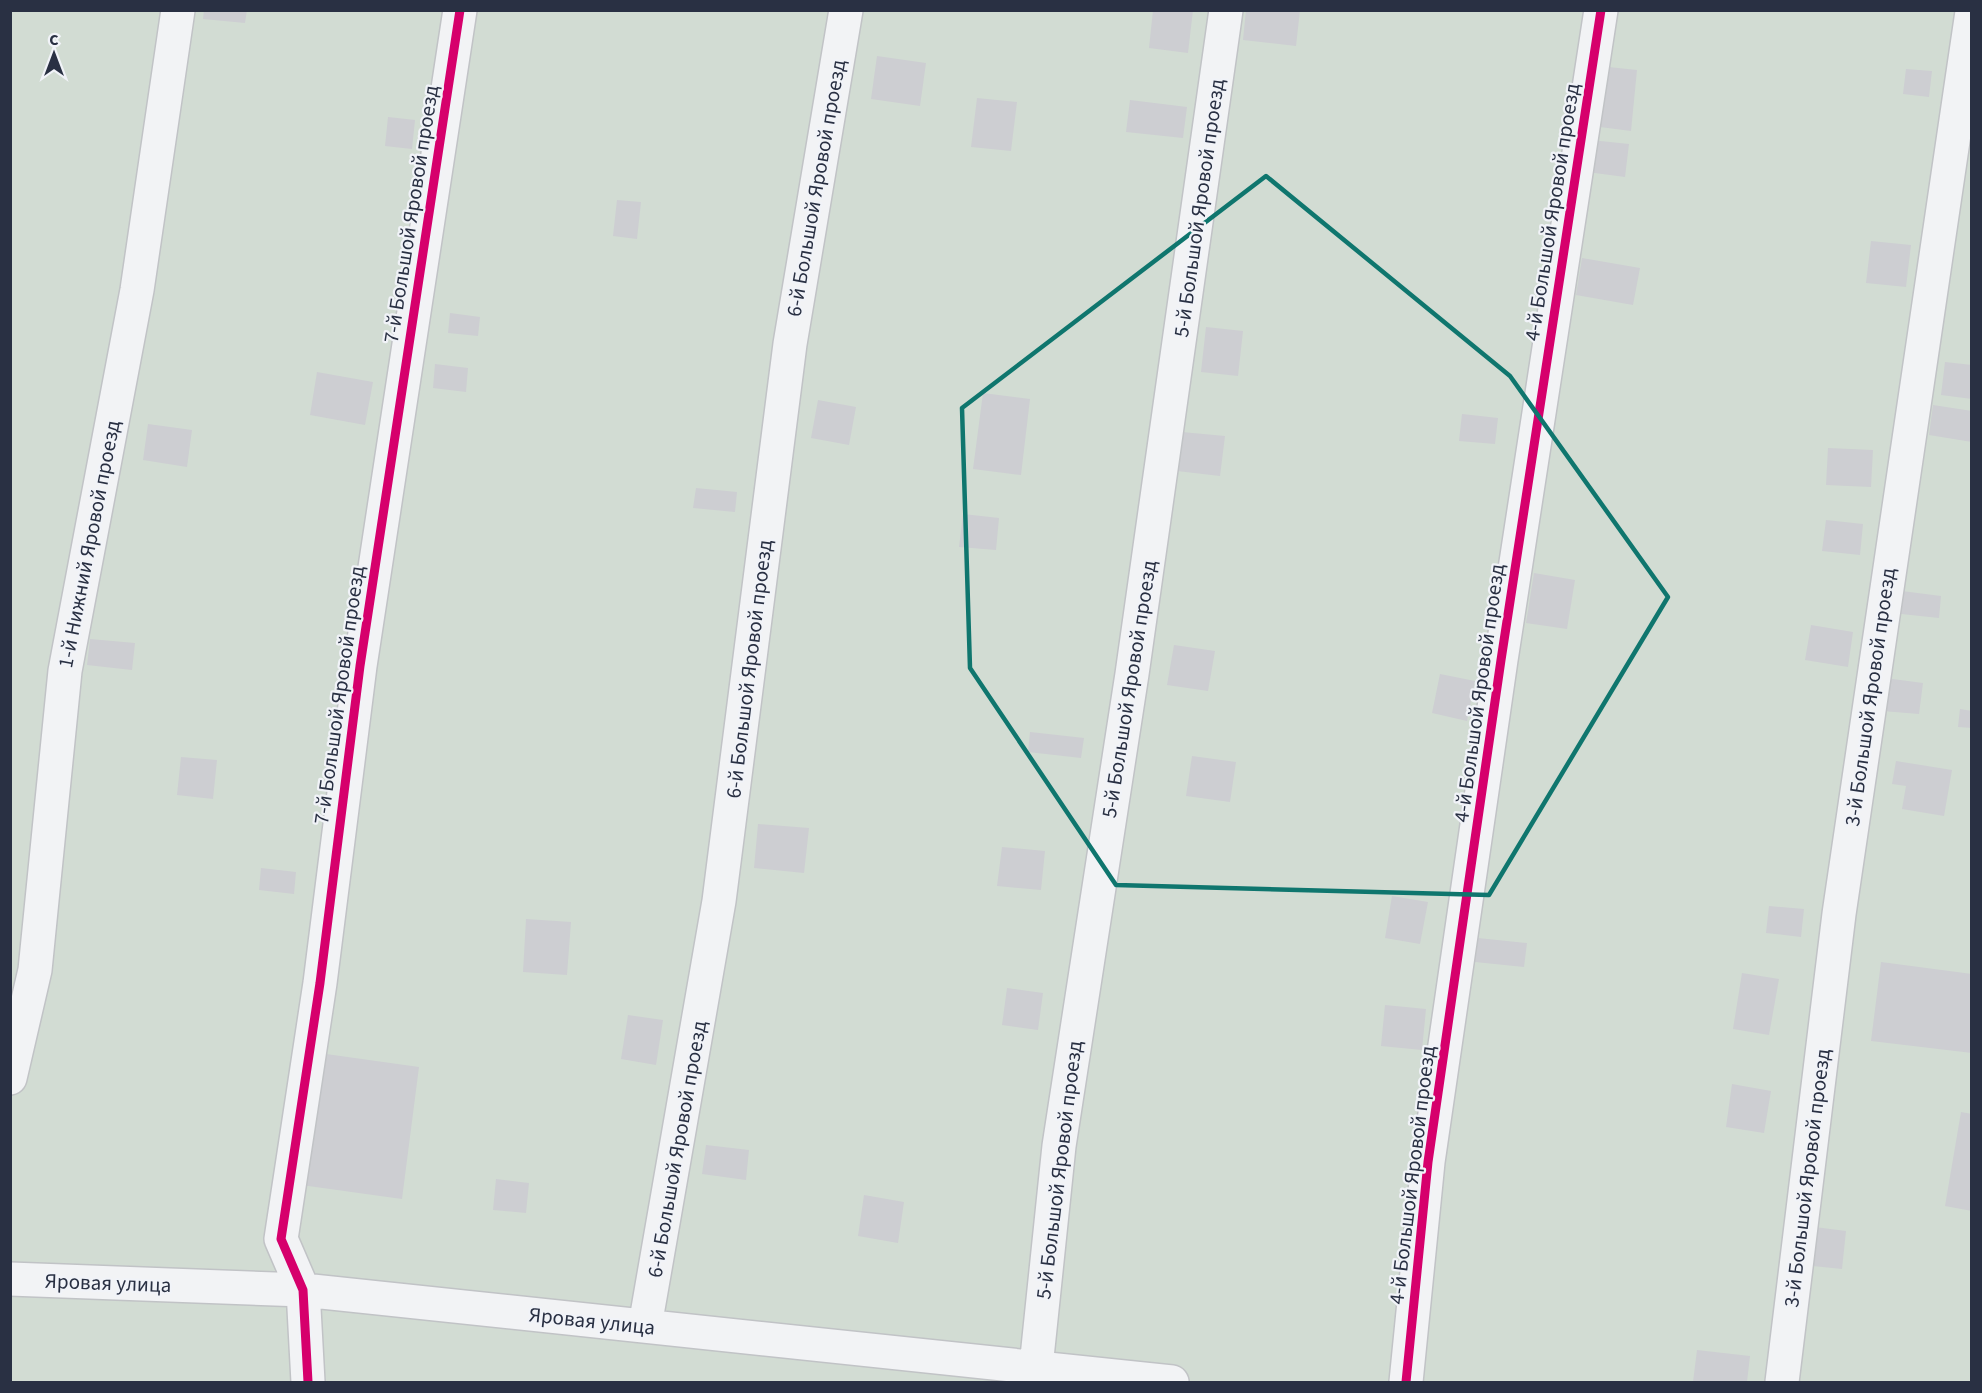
<svg xmlns="http://www.w3.org/2000/svg" width="1982" height="1393" viewBox="0 0 1982 1393" font-family="'Source Sans 3',sans-serif">
<style>
.green{fill:#d2dcd3}
.building{fill:#cdced2}
.lines{fill:none;stroke-linecap:round;stroke-linejoin:round}
.minor-casing{stroke:#c1c3c6;stroke-width:36}
.minor{stroke:#f2f3f5;stroke-width:33}
.cycleway-casing{stroke:#f1f3f8;stroke-width:13}
.cycleway{stroke:#d6006c;stroke-width:9}
.marked{fill:none;stroke:#0f766e;stroke-width:4.5;stroke-linejoin:round}
.labels{text-anchor:middle;dominant-baseline:central;stroke-width:4.5;stroke-linejoin:round;paint-order:stroke}
.street-label{font-size:21px;fill:#293043;stroke:#f1f3f8}
</style>
<rect width="100%" height="100%" fill="#e3e5e8"/>
<!-- green -->
<path class="green" d="M11,11H1971V1382H11Z"/>
<!-- building -->
<path class="building" d="M204,10H247L245,23L203,19Z
M1153,10H1193L1188,53L1149,48Z
M1246,10H1300L1296,46L1243,40Z
M877,56L926,63L920,106L871,99Z
M1599,66L1637,70L1631,131L1592,126Z
M1906,69L1932,71L1929,97L1903,94Z
M977,98L1017,102L1011,151L971,147Z
M1130,100L1187,107L1183,138L1126,132Z
M388,117L415,120L412,149L385,146Z
M1591,140L1629,144L1625,177L1587,172Z
M617,200L641,202L637,239L613,236Z
M1871,241L1911,245L1906,287L1866,283Z
M1582,258L1640,268L1633,305L1576,295Z
M450,313L480,317L478,336L448,333Z
M1206,327L1243,331L1238,376L1201,372Z
M1945,362L1972,365V399L1941,395Z
M435,364L468,368L466,392L433,388Z
M317,372L373,382L365,425L310,415Z
M983,393L1030,399L1021,475L973,469Z
M818,400L856,407L849,445L811,438Z
M1933,405L1972,411V442L1929,435Z
M1462,414L1498,418L1495,444L1459,441Z
M148,424L192,430L187,467L143,460Z
M1182,432L1225,436L1220,476L1177,471Z
M1828,448L1873,450L1871,487L1826,485Z
M696,488L737,492L735,512L693,508Z
M963,514L999,518L996,550L959,547Z
M1826,520L1863,524L1860,555L1822,551Z
M1534,573L1575,580L1567,629L1526,623Z
M1894,590L1941,596L1939,618L1892,613Z
M1811,625L1853,632L1848,667L1805,660Z
M90,639L135,643L132,670L87,665Z
M1174,645L1215,651L1208,691L1167,685Z
M1440,674L1475,681L1467,721L1432,713Z
M1885,678L1923,683L1919,714L1882,711Z
M1960,709L1972,711V728L1958,727Z
M1030,732L1084,738L1081,758L1028,752Z
M1192,756L1236,762L1230,802L1186,796Z
M181,757L217,760L213,799L177,795Z
M1896,761L1952,770L1944,816L1902,809L1906,786L1892,784Z
M758,824L809,828L804,873L754,868Z
M1002,847L1045,851L1041,890L997,886Z
M261,868L296,872L294,894L259,890Z
M1392,896L1428,902L1420,944L1385,938Z
M1769,906L1804,909L1801,937L1766,933Z
M526,919L571,922L567,975L523,972Z
M1478,938L1527,943L1524,967L1475,962Z
M1881,962L1972,974V1053L1871,1041Z
M1742,973L1779,979L1769,1035L1733,1029Z
M1007,988L1043,993L1038,1030L1002,1025Z
M1385,1005L1426,1009L1422,1050L1381,1046Z
M628,1015L663,1020L656,1065L621,1059Z
M319,1053L419,1067L402,1199L301,1185Z
M1732,1084L1771,1091L1764,1133L1726,1127Z
M1961,1112L1972,1114V1211L1945,1206Z
M706,1145L749,1150L746,1180L702,1174Z
M496,1179L529,1183L526,1213L493,1210Z
M864,1195L904,1202L898,1243L858,1236Z
M1807,1226L1846,1231L1842,1269L1803,1265Z
M1697,1350L1750,1356L1747,1382H1693Z"/>
<g class="lines">
<!-- minor casing -->
<g class="minor-casing">
<path id="minor" d="M10,1078L35,970L65,671L137,290L178,10
M10,1279L303,1290L1172,1382
M645,1326L719,901L790,344L846,10
M1036,1367L1059,1146L1132,674L1226,10
M308,1382L303,1290L281,1239L320,983L360,666L460,10
M1406,1382L1428,1162L1501,660L1601,10
M1782,1382L1839,914L1972,12"/>
</g>
<!-- minor -->
<use href="#minor" class="minor"/>
<!-- cycleway casing -->
<g class="cycleway-casing">
<path id="cycleway" d="M308,1382L303,1290L281,1239L320,983L360,666L460,10
M1406,1382L1428,1162L1501,660L1601,10"/>
</g>
<!-- cycleway -->
<use href="#cycleway" class="cycleway"/>
</g>
<!-- marked area -->
<path class="marked" d="M1266,176L1510,376L1668,597L1489,895L1116,885L970,668L962,408Z"/>
<g class="labels">
<!-- street labels -->
<g class="street-label">
<text transform="translate(816 188) rotate(-80)">6-й Большой Яровой проезд</text>
<text transform="translate(1199 208) rotate(-82)">5-й Большой Яровой проезд</text>
<text transform="translate(1552 212) rotate(-81)">4-й Большой Яровой проезд</text>
<text transform="translate(411 214) rotate(-81)">7-й Большой Яровой проезд</text>
<text transform="translate(89 544) rotate(-79)">1-й Нижний Яровой проезд</text>
<text transform="translate(749 669) rotate(-83)">6-й Большой Яровой проезд</text>
<text transform="translate(1129 689) rotate(-81)">5-й Большой Яровой проезд</text>
<text transform="translate(1479 693) rotate(-82)">4-й Большой Яровой проезд</text>
<text transform="translate(339 695) rotate(-82)">7-й Большой Яровой проезд</text>
<text transform="translate(1870 697) rotate(-82)">3-й Большой Яровой проезд</text>
<text transform="translate(677 1149) rotate(-80)">6-й Большой Яровой проезд</text>
<text transform="translate(1059 1170) rotate(-83)">5-й Большой Яровой проезд</text>
<text transform="translate(1412 1175) rotate(-83)">4-й Большой Яровой проезд</text>
<text transform="translate(1807 1178) rotate(-83)">3-й Большой Яровой проезд</text>
<text transform="translate(108 1283) rotate(2)">Яровая улица</text>
<text transform="translate(592 1321) rotate(6)">Яровая улица</text>
</g>
</g>
<!-- border -->
<rect width="1982" height="1393" fill="none" stroke="#293043" stroke-width="24"/>
<!-- north arrow -->
<g transform="translate(54 54)" stroke="#f1f3f8" stroke-width="4.5" paint-order="stroke">
<path d="M0-4.5L10 22L0 15L-10 22Z" fill="#293043"/>
<text y="-9" font-size="16" font-weight="bold" text-anchor="middle" fill="#293043">С</text>
</g>
</svg>
